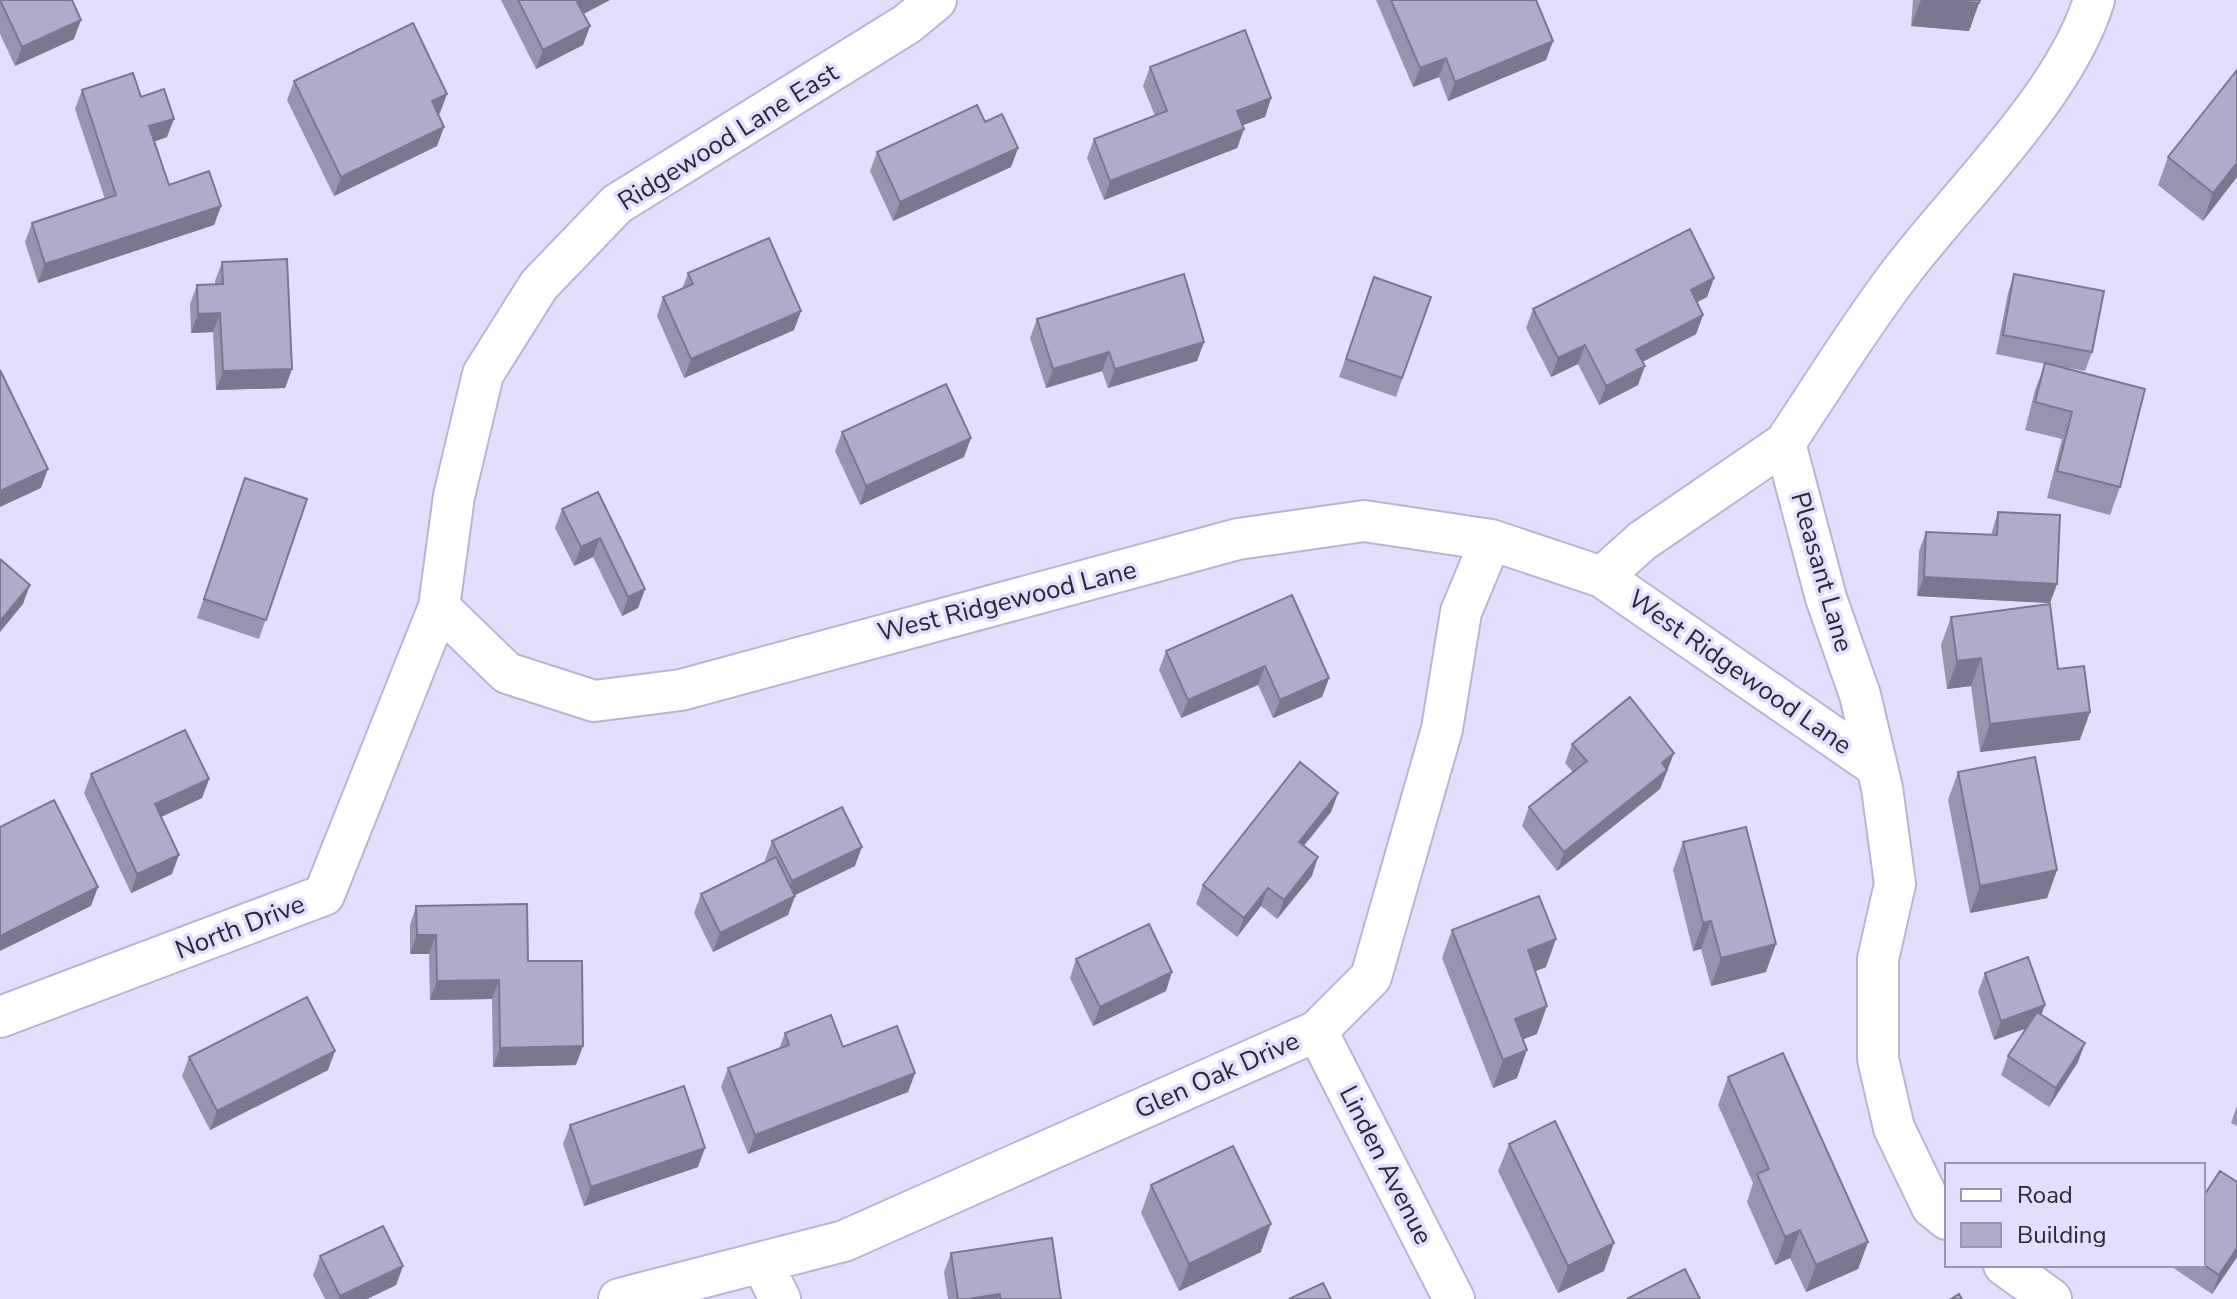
<svg xmlns="http://www.w3.org/2000/svg" width="2237" height="1299" viewBox="0 0 2237 1299" font-family="'Nunito Sans',sans-serif">
<style>
.lines{fill:none;stroke-linecap:round;stroke-linejoin:round}
.street-casing{stroke:#b8b5d4;stroke-width:44}
.street{stroke:#fff;stroke-width:40}
.wall{fill:#9694af}
.shaded-wall{fill:#7a788e}
.building{fill:#afaccb;stroke:#7a788e;stroke-width:2}
.labels{text-anchor:middle;dominant-baseline:central;stroke-width:7;stroke-linejoin:round;paint-order:stroke}
.street-label{font-size:26px;fill:#2b2936;stroke:#e1deff}
</style>
<rect width="100%" height="100%" fill="#e1deff"/>
<g class="lines">
<!-- street casing -->
<g class="street-casing">
<path id="street" d="M1602,577L1642,541L1785,443
M439,607L507,673L594,701L681,690L1238,539L1364,521L1491,540L1602,577L1877,767
M0,1017L324,895L439,607L454,496L483,374L539,285L617,204L907,24L936,0
M1317,1031L1454,1299
M1947,1219L1932,1207L1894,1128L1878,1059V959L1895,884L1882,788L1860,695L1826,598L1785,443C1823,386 1859,327 1901,272C1962,192 2065,95 2094,0
M762,1263L780,1299
M2004,1265L2051,1299
M619,1299L844,1241L1317,1031L1371,977L1442,729L1461,612L1491,540"/>
</g>
<!-- street -->
<use href="#street" class="street"/>
</g>
<!-- wall -->
<path class="wall" d="M0,0L74,39L15,66L0,34Z
M501,0H610L584,14L590,26L583,45L536,69Z
M1376,0H1536L1553,41L1546,60L1448,101L1439,77L1413,87Z
M1913,0H1980L1969,31L1911,26Z
M1150,67L1271,98L1265,117L1242,125L1244,129L1237,148L1104,200L1087,158L1094,139L1155,116L1143,86Z
M294,81L440,113L438,114L444,127L437,146L334,196L287,100Z
M82,90L141,97L167,137L154,142L169,185L221,206L214,225L38,283L25,242L32,223L105,199L75,109Z
M985,122L1018,148L1011,167L893,221L870,171L877,152Z
M2168,157L2237,177L2203,221L2158,185Z
M222,262L292,369L285,388L216,390L213,332L191,333L190,304L197,285L215,284V281Z
M688,273L801,311L794,330L684,378L657,316L663,297L682,289Z
M2014,274L2092,352L2085,371L2057,366L2120,487L2110,515L2047,498L2062,439L2025,430L2035,390L2045,364L1996,354L2008,293Z
M1374,277L1431,297L1396,397L1339,377Z
M1714,278L1707,297L1697,302L1703,315L1696,334L1642,362L1638,385L1599,405L1578,364L1551,377L1526,328L1533,309Z
M1037,319L1204,342L1197,361L1108,388L1102,371L1046,388L1030,338Z
M842,432L964,457L860,505L835,451Z
M245,478L307,499L259,639L197,618Z
M598,492L645,589L638,608L622,616L593,557L574,566L555,528L562,509Z
M1998,512L2057,584L2050,603L1917,596L1919,551L1926,532L1991,535Z
M1292,595L1329,678L1322,697L1273,718L1258,685L1181,718L1159,670L1166,651Z
M1951,617L2058,669L2080,740L1980,752L1971,686L1947,689L1941,645Z
M1572,744L1667,772L1666,774L1660,789L1557,871L1522,826L1529,807L1573,772L1565,763Z
M1958,772L2057,870L2047,898L1970,913L1948,800Z
M91,774L209,779L202,798L161,817L172,874L131,893L84,793Z
M1338,793L1331,812L1304,846L1312,876L1277,919L1261,906L1237,937L1196,904L1203,885Z
M772,841L855,866L795,895L788,915L713,952L694,913L701,894L766,862L765,860Z
M1683,842L1766,972L1711,986L1701,949L1693,951L1673,870Z
M416,906L528,961L576,1065L493,1067L492,999L430,1000L429,954H410V925Z
M1452,930L1546,967L1535,971L1537,1034L1523,1039L1517,1078L1493,1088L1442,958Z
M1076,959L1166,991L1093,1026L1070,978Z
M1985,973L2042,1015L2078,1062L2049,1107L2001,1075L2008,1056L2027,1028L1994,1040L1978,992Z
M785,1033L843,1047L915,1073L908,1092L748,1154L721,1087L728,1068L779,1049Z
M189,1057L328,1070L210,1130L182,1076Z
M1728,1077L1868,1242L1858,1269L1806,1292L1790,1258L1775,1265L1747,1202L1753,1183L1718,1105Z
M2237,1106V1126L2231,1123Z
M570,1125L698,1167L584,1206L563,1144Z
M1509,1144L1604,1271L1558,1293L1498,1171Z
M1151,1185L1261,1252L1179,1291L1141,1213Z
M951,1253L1061,1299H948L944,1272Z
M320,1256L403,1266L396,1285L367,1299H325L313,1275Z
M2237,1257L2212,1294L2169,1265H2203Z"/>
<!-- shaded-wall -->
<path class="shaded-wall" d="M580,0H610L571,20L577,2Z
M1921,0H1942L1979,3L1969,31L1911,26Z
M81,20L74,39L15,66L22,47Z
M590,26L583,45L536,69L543,50Z
M1553,41L1546,60L1448,101L1455,82Z
M1446,58L1439,77L1413,87L1420,68Z
M447,94L440,113L425,120L432,101Z
M1271,98L1265,117L1230,130L1237,111Z
M174,119L167,137L142,145L149,126Z
M444,127L437,146L334,196L341,177Z
M1244,129L1237,148L1104,200L1110,181Z
M1018,148L1011,167L893,221L900,202Z
M2237,163V177L2203,221L2213,193Z
M221,206L214,225L38,283L45,264Z
M1714,278L1707,297L1684,309L1691,290Z
M801,311L794,330L684,378L691,359Z
M220,313L213,332L191,333L198,314Z
M1703,315L1696,334L1629,369L1636,350Z
M1204,342L1197,361L1108,388L1115,369Z
M1585,345L1578,364L1551,377L1558,358Z
M1109,352L1102,371L1046,388L1053,369Z
M1645,366L1638,385L1599,405L1606,386Z
M292,369L285,388L216,390L223,371Z
M971,438L964,457L860,505L866,486Z
M48,469L41,488L0,507V491Z
M600,538L593,557L574,566L581,547Z
M1924,577L2057,584L2050,603L1917,596Z
M30,585L23,604L0,632V621Z
M645,589L638,608L622,616L628,597Z
M1981,658L1971,686L1947,689L1957,661Z
M1265,666L1258,685L1181,718L1188,700Z
M1329,678L1322,697L1273,718L1280,700Z
M2090,712L2080,740L1980,752L1990,724Z
M1674,753L1660,789L1557,871L1564,852Z
M209,779L202,798L148,823L155,804Z
M1338,793L1331,812L1292,860L1299,842Z
M862,847L855,866L785,900L792,881Z
M179,855L172,874L131,893L137,874Z
M1318,857L1312,876L1277,919L1284,900Z
M2057,870L2047,898L1970,913L1980,886Z
M98,887L91,906L0,951V936Z
M1268,888L1261,906L1237,937L1244,918Z
M795,896L788,915L713,952L720,933Z
M1711,921L1701,949L1693,951L1703,923Z
M417,935H436L429,954H410Z
M1556,939L1546,967L1518,978L1528,950Z
M1776,944L1766,972L1711,986L1721,958Z
M1172,972L1166,991L1093,1026L1100,1007Z
M499,980L492,999L430,1000L437,981Z
M2045,1005L2038,1024L1994,1040L2001,1021Z
M1547,1006L1537,1034L1505,1046L1515,1019Z
M2085,1043L2078,1062L2049,1107L2056,1088Z
M583,1046L576,1065L493,1067L500,1048Z
M1527,1050L1517,1078L1493,1088L1503,1060Z
M335,1051L328,1070L210,1130L217,1111Z
M915,1073L908,1092L748,1154L755,1135Z
M705,1148L698,1167L584,1206L591,1187Z
M1271,1224L1261,1252L1179,1291L1189,1264Z
M1800,1230L1790,1258L1775,1265L1785,1237Z
M1868,1242L1858,1269L1806,1292L1816,1265Z
M1614,1243L1604,1271L1558,1293L1568,1266Z
M2237,1248V1257L2212,1294L2219,1275Z
M403,1266L396,1285L367,1299H339L340,1296Z
M1000,1294L998,1299H968Z"/>
<!-- building -->
<path class="building" d="M0,0H72L81,20L22,47Z
M518,0H580L577,2L590,26L543,50Z
M1391,0H1536L1553,41L1455,82L1446,58L1420,68Z
M1942,0H1980L1979,3Z
M413,23L447,94L432,101L444,127L341,177L294,81Z
M1245,30L1271,98L1237,111L1244,129L1110,181L1094,139L1167,111L1150,67Z
M2237,70V163L2213,193L2168,157Z
M133,73L141,97L164,89L174,119L149,126L169,185L209,171L221,206L45,264L32,223L116,195L82,90Z
M977,105L985,122L1002,114L1018,148L900,202L877,152Z
M1690,229L1714,278L1691,290L1703,315L1636,350L1645,366L1606,386L1585,345L1558,358L1533,309Z
M769,238L801,311L691,359L663,297L693,284L688,273Z
M287,259L292,369L223,371L220,313L198,314L197,285L223,284L222,262Z
M1184,274L1204,342L1115,369L1109,352L1053,369L1037,319Z
M2014,274L2104,291L2092,352L2003,335Z
M1374,277L1431,297L1402,378L1346,359Z
M2045,363L2145,389L2120,487L2057,471L2072,412L2035,402Z
M0,370L48,469L0,491Z
M946,384L971,438L866,486L842,432Z
M245,478L307,499L266,620L204,599Z
M598,492L645,589L628,597L600,538L581,547L562,509Z
M1998,512L2060,515L2057,584L1924,577L1926,532L1997,535Z
M0,559L30,585L0,621Z
M1292,595L1329,678L1280,700L1265,666L1188,700L1166,651Z
M2050,604L2058,669L2084,666L2090,712L1990,724L1981,658L1957,661L1951,617Z
M1630,697L1674,753L1662,763L1667,770L1564,852L1529,807L1587,761L1572,744Z
M185,730L209,779L155,804L179,855L137,874L91,774Z
M2035,757L2057,870L1980,886L1958,772Z
M1300,762L1338,793L1299,842L1318,857L1284,900L1268,888L1244,918L1203,885Z
M54,800L98,887L0,936V827Z
M842,807L862,847L792,881L772,841Z
M1746,827L1776,944L1721,958L1711,921L1703,923L1683,842Z
M776,857L795,896L720,933L701,894Z
M1539,896L1556,939L1528,950L1547,1006L1515,1019L1527,1050L1503,1060L1452,930Z
M527,904L528,961H582L583,1046L500,1048L499,980L437,981L436,935H417L416,906Z
M1149,924L1172,972L1100,1007L1076,959Z
M2028,957L2045,1005L2001,1021L1985,973Z
M307,997L335,1051L217,1111L189,1057Z
M2037,1012L2085,1043L2056,1088L2008,1056Z
M831,1015L843,1047L897,1026L915,1073L755,1135L728,1068L789,1045L785,1033Z
M1783,1053L1868,1242L1816,1265L1800,1230L1785,1237L1757,1174L1769,1169L1728,1077Z
M684,1086L705,1148L591,1187L570,1125Z
M1555,1121L1614,1243L1568,1266L1509,1144Z
M1233,1146L1271,1224L1189,1264L1151,1185Z
M2220,1171L2237,1182V1248L2219,1275L2203,1264V1197Z
M383,1226L403,1266L340,1296L320,1256Z
M1052,1238L1061,1299H1000V1294L968,1299H958L951,1253Z
M1685,1269L1700,1299H1627Z
M1323,1283L1331,1299H1289Z
M1959,1294L1962,1299H1951Z"/>
<g class="labels">
<!-- street labels -->
<g class="street-label">
<text transform="translate(728 137) rotate(-32)">Ridgewood Lane East</text>
<text transform="translate(1822 572) rotate(74)">Pleasant Lane</text>
<text transform="translate(1007 601) rotate(-14)">West Ridgewood Lane</text>
<text transform="translate(1740 672) rotate(35)">West Ridgewood Lane</text>
<text transform="translate(240 927) rotate(-21)">North Drive</text>
<text transform="translate(1217 1075) rotate(-24)">Glen Oak Drive</text>
<text transform="translate(1386 1165) rotate(63)">Linden Avenue</text>
</g>
</g>
<!-- legend -->
<rect x="1945" y="1163" width="260" height="104" fill="#e1deff" stroke="#9896af" stroke-width="2"/>
<rect x="1961" y="1189" width="40" height="12" fill="#ffffff" stroke="#9896af" stroke-width="2"/>
<text x="2017" y="1203" font-size="24" fill="#2b2936">Road</text>
<rect x="1961" y="1223" width="40" height="24" fill="#afaccb" stroke="#9896af" stroke-width="2"/>
<text x="2017" y="1243" font-size="24" fill="#2b2936">Building</text>
</svg>
